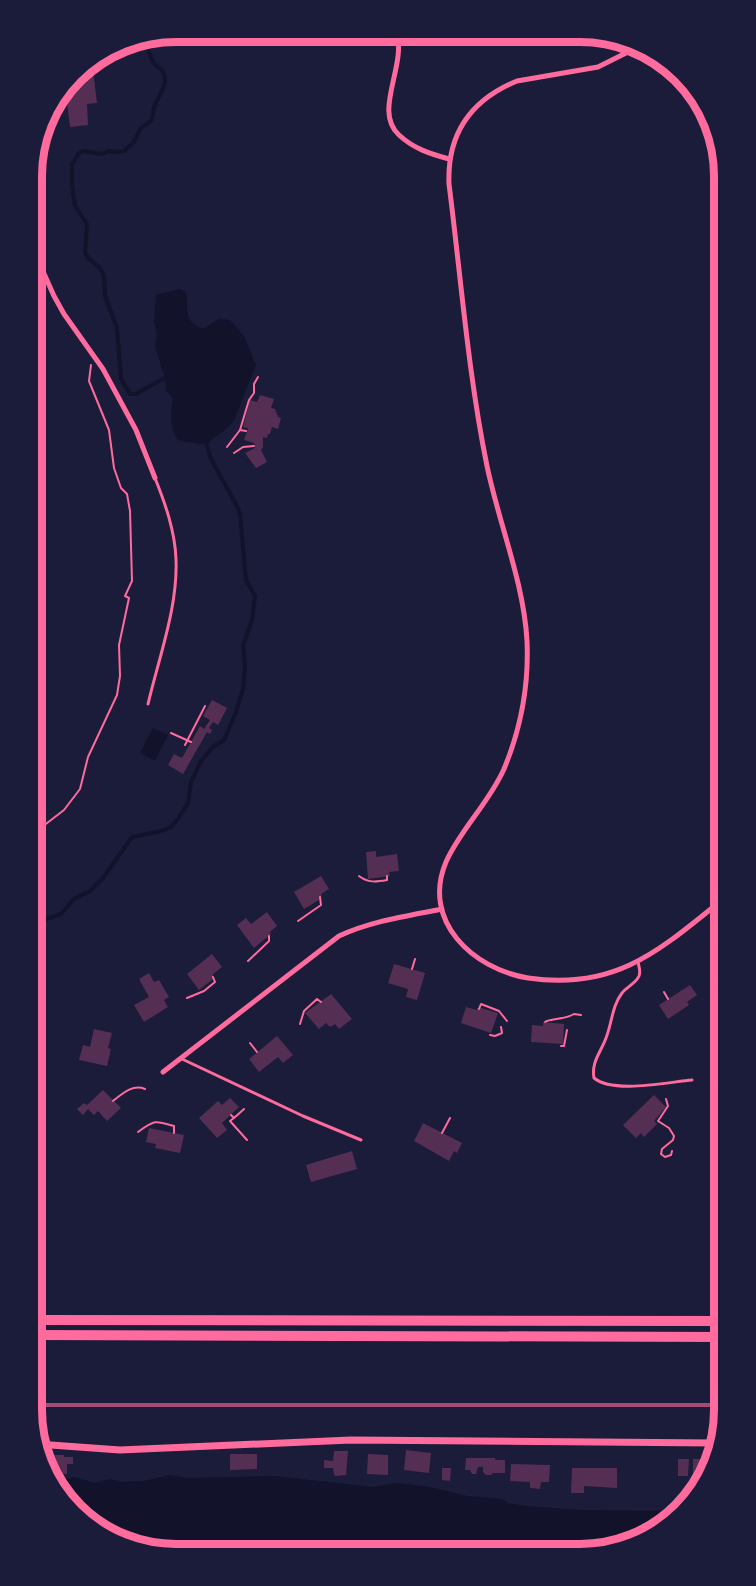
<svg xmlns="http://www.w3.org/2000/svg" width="756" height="1586" viewBox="0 0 756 1586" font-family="Montserrat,sans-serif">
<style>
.water{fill:#12122b}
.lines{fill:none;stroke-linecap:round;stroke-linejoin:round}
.stream{stroke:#12122b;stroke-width:4}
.building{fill:#542f53}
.path{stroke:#ff6b9d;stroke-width:2}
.service{stroke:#ff6b9d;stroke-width:3}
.minor{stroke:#ff6b9d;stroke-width:5}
.tertiary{stroke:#ff6b9d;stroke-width:7}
.motorway{stroke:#ff6b9d;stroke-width:10}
.rail{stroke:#a44b75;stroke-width:4}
.rim{fill:none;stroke:#ff6b9d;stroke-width:8}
</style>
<rect width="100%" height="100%" fill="#1b1b3a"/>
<!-- water -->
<path class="water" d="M179,289L185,291C191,306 180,320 203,329L219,319L230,320L244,336L256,365L234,420C227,430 221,433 212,439L210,442L202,444L180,441C168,431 171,412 173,398L166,391L165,379L155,345L157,336L154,321L156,295Z
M153,728L168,735L155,761L140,753Z
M170,1475L187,1478L274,1476L373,1487L397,1483L430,1487L467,1496L502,1499L508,1503L526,1506L580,1510L681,1511L660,1530L617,1549L148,1552L81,1518L57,1481L74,1477L95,1483L109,1479L124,1482L144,1481Z"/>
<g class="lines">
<!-- stream -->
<path class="stream" d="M139,39C150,45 148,53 153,62C155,66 161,68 163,72C170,85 157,96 154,108C153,112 153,116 151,121L140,129L134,142L124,151L118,152L109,151L102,154L84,151L79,153L72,165V185L75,206L87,224L85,252L88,258L100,268L104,276L105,296L117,328L121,379L130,394H136L168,376
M35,930L44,920L61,914L74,899L90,891L103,878L132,837L161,831L171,827L178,819L188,803L191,782L201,761L213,747L224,740L236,712L243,689L245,666L243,645L252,620L255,596L246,580L240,514L237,506L211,459L205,439"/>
</g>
<!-- building -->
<path class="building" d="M90,62H92L97,103L87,104L88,125L70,127L65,87L81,68Z
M260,395L274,399L271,408L275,409L278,417L281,418L278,429L272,427L270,434H268L267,438L263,437V447L261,450L267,462L256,468L245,453L255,448L254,443L244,440L248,428L243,427L250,400L257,402Z
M212,700L227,708L218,725L213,722L209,728L212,730L210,734L207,732L183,774L168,765L174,754L182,758L200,726L204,729L210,720L203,716Z
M376,851V857L397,854L399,871L389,872L390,876L368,879L366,852Z
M321,876L329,889L321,894L322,896L319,900L304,909L294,892Z
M267,912L277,926L270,932L271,934L254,948L237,925L246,918L251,924Z
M212,954L222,967L213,974V979L199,990L187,974Z
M394,964L425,973L417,1000L406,997L408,989L388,983Z
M149,973L154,982L159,980L169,997L164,1000L168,1007L144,1022L134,1005L149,997L139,979Z
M690,985L697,995L687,1002L689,1005L668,1019L659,1005Z
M331,994L352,1019L339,1029L335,1024L330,1027L326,1023L319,1029L305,1013Z
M466,1007L477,1010V1008H481L498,1013L491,1033L461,1023Z
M543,1022L564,1024L563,1044L531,1042L532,1025L543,1026Z
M94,1029L112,1033L108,1048L111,1049L107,1066L79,1060L83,1045L90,1047Z
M277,1036L293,1055L283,1063L278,1057L259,1072L249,1059Z
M103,1090L121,1108L107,1121L98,1111L94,1115L88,1109L83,1115L77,1109L84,1103L87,1105Z
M654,1095L666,1107L654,1121L657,1124L644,1137L641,1133L636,1138L623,1125Z
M230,1098L239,1107L222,1123L227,1130L217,1138L199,1118L218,1101L222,1105Z
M423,1123L462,1143L457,1153L454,1151L449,1161L414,1141Z
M149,1128L184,1135L180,1153L155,1148L156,1144L146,1142Z
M352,1151L357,1169L311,1182L306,1165Z
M406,1450L431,1453L429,1473L404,1470Z
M334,1451H348L346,1475L336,1476L334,1475L333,1468H324V1460L333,1461Z
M230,1454H257V1469L230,1470Z
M368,1454L388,1455V1475L367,1474Z
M41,1455H64V1457H73V1464H67V1474H59L58,1464V1474H53Z
M466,1458H495V1460H505V1473H493L491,1475H486L483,1472V1467H478L476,1474H472L470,1470H465Z
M678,1459H689L688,1476H678Z
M693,1459H707V1465L701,1481H693Z
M511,1464L550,1465L549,1482H541L540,1489L530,1488V1482L510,1481Z
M442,1468H451L450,1481L442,1480Z
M572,1468H617V1488L584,1486V1493H571Z"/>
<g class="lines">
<!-- path -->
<path class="path" d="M240,430L249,400L254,393V384L258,377
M227,447L240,430L246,431
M234,453L243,447L254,446
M171,733L191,742
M185,745L205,706
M35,855L38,830L64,810L80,789L88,757L117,695L120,676L119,645L129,598L125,596L132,581L130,511L127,494L121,488L114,468L109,430L89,381L91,365
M359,876C368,883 376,882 387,880V876
M298,921L321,905L320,897
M248,961L269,941V936
M412,969L415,959
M664,992L668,999
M187,998L204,991L215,982L213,977
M479,1009L481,1004L499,1011L507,1021
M545,1022C550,1018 564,1020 574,1014L581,1015
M300,1024L304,1011L317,999L321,1002
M490,1035L495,1036L502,1033L501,1027
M250,1043L257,1052
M561,1046H564L567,1030
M666,1099L668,1106L658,1121L669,1128L674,1136L673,1140L662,1149L661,1154L665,1157L671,1155L672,1151
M113,1101C123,1093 133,1084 145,1089
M231,1115L234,1118L244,1109
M234,1118L230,1121L247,1140
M138,1132C154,1120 155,1120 174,1126V1133
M442,1133L450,1118"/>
<!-- service -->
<path class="service" d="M148,704C159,657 178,607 176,559C175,531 165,503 155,478
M638,962C639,967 641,971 639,976C636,983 627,987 622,993C612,1006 612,1023 606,1038C601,1052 591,1062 594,1078C613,1094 668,1082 692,1080
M182,1059L303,1116L361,1140"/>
<!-- minor -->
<path class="minor" d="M397,33C406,68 373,111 399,135C414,149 431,154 449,159
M636,48L598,67L517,81C471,100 447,133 449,184C461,278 468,373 487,466C499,524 524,583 527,641C529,686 521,728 504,769C489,803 460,830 446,862C421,921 473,969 528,978C615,991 659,951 722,900
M33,249L54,296L64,314L103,369L136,430L155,478
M163,1072L339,936C371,921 407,916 442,909"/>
<!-- tertiary -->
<path class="tertiary" d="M37,1444L120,1450L351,1440L715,1443"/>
<!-- motorway -->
<path class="motorway" d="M36,1320L724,1321
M36,1335L724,1337"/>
<!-- rail -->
<path class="rail" d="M36,1405H724"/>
</g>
<!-- crop -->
<path d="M0 0H756V1586H0ZM176 42H580A134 134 0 0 1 714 176V1410A134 134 0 0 1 580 1544H176A134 134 0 0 1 42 1410V176A134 134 0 0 1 176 42Z" fill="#1b1b3a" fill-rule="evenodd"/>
<path class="rim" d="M176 42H580A134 134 0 0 1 714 176V1410A134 134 0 0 1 580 1544H176A134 134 0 0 1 42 1410V176A134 134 0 0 1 176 42Z"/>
</svg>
